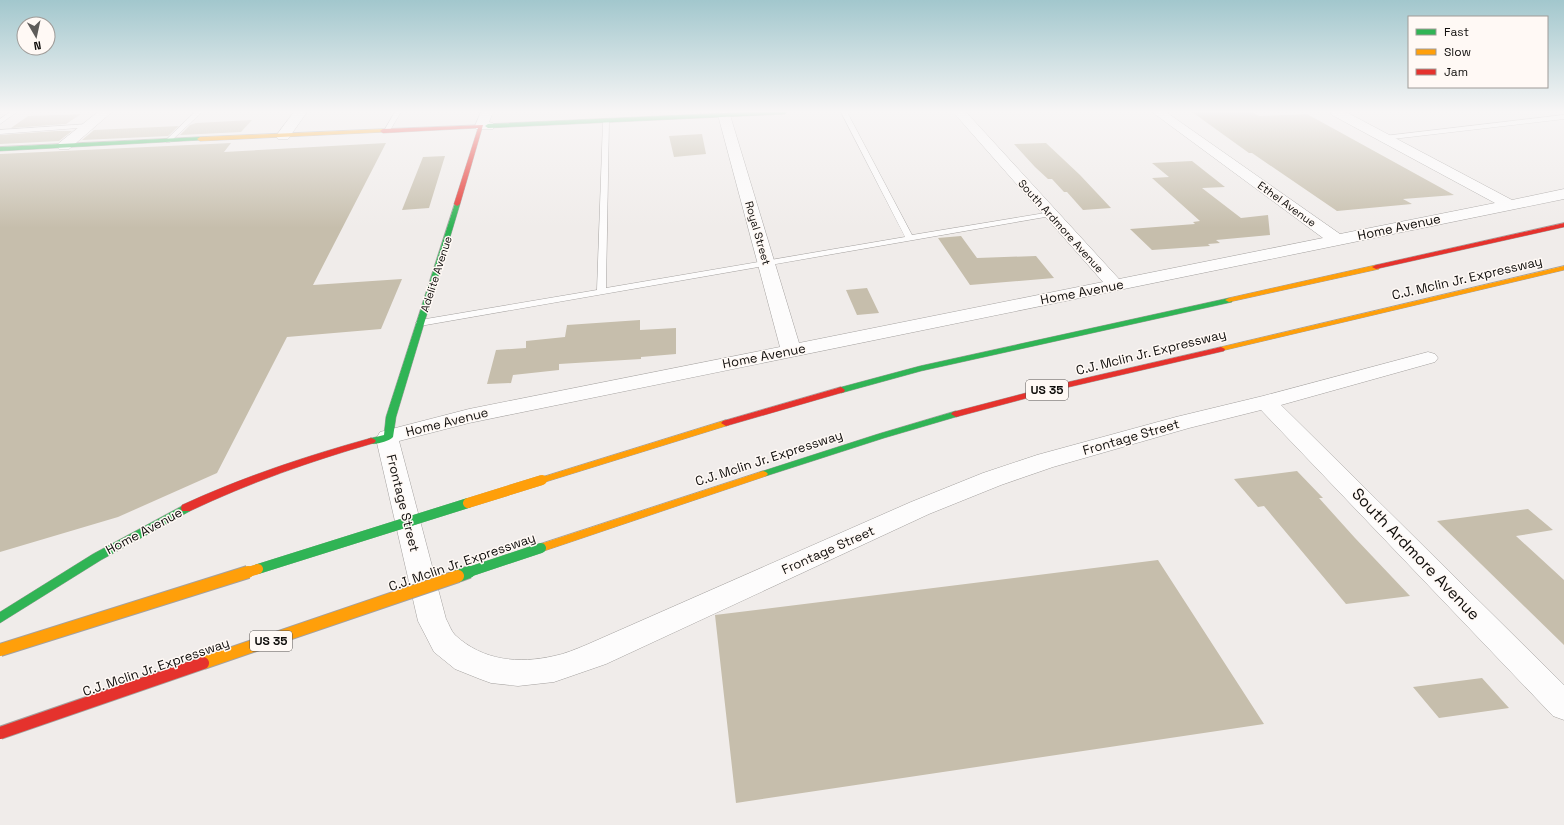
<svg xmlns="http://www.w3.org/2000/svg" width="1564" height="825" viewBox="0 0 1564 825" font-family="'Space Grotesk',sans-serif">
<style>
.building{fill:#c6beac}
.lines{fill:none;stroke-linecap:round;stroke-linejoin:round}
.lane-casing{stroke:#a4a19f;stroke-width:1}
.street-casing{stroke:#a4a19f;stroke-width:1}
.fast-casing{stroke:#a4a19f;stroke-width:1}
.slow-casing{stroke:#a4a19f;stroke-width:1}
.jam-casing{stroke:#a4a19f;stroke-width:1}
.lane{fill:#fdfcfc;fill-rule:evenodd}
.street{fill:#fdfcfc;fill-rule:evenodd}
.fast{fill:#30b455;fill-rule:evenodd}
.slow{fill:#ff9f0a;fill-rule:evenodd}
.jam{fill:#e5322d;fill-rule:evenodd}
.fast-bridge-far1-casing{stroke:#a4a19f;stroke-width:10;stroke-linecap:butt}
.fast-bridge-casing{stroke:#a4a19f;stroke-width:14;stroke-linecap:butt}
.slow-bridge-far1-casing{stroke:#a4a19f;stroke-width:10;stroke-linecap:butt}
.slow-bridge-casing{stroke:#a4a19f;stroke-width:14;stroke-linecap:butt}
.jam-bridge-casing{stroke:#a4a19f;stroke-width:14;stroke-linecap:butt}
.fast-bridge-far1{stroke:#30b455;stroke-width:10}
.fast-bridge{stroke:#30b455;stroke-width:12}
.slow-bridge-far1{stroke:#ff9f0a;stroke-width:10}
.slow-bridge{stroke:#ff9f0a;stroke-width:12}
.jam-bridge{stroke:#e5322d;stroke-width:12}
.labels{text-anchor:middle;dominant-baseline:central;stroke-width:3;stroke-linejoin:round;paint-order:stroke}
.far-street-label{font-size:11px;fill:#100e0c;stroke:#fff9f5}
.shield{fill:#fff9f5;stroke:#585452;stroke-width:1}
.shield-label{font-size:12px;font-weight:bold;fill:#100e0c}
.street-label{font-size:13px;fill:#100e0c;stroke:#fff9f5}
.near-street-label{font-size:16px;fill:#100e0c;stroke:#fff9f5}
</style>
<rect width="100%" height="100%" fill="#f0ecea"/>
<!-- building -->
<path class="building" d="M1192,112H1253L1259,116L1307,114L1454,195L1403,199L1412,204L1337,211L1252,153H1249Z
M81,114L66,124L11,128L28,116Z
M252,120L241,132L180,135L190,125L196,123Z
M179,126L168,136L82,140L94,130Z
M56,131H72L59,141L0,144V135Z
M702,134L706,154L674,157L669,136Z
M231,143L224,152L386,143L313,285L402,279L381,329L287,337L217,473L118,517L0,552V154Z
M1046,143L1080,175L1111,208L1083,210L1067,192H1064L1052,179H1048L1035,167L1014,144Z
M445,156L429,208L402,210L423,157Z
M1192,161L1225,187L1202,188L1241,218L1268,215L1270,235L1216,240L1220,243L1208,244L1210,246L1152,250L1130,229L1195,224L1193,222L1200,221L1152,178L1169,177L1152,163Z
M961,236L977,258L1036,256L1054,278L970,285L938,238Z
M867,288L879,313L857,315L846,290Z
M640,320V330L676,328V354L641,357V359L559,364V370L513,375L511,383L487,384L496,350L526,348V341L565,337L567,325Z
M1297,471L1323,498H1319L1355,538L1410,596L1346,604L1264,506L1258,507L1234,479Z
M1528,509L1553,530L1516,536L1564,580V645L1437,521Z
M1158,560L1264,724L736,803L715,615Z
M1482,678L1509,708L1439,718L1413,687Z"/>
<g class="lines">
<!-- lane casing -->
<g class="lane-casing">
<path id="lane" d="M10,112H17L0,124V119Z
M195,112H202L170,142H166V140Z
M395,112H401L389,132H385L384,131Z
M841,112H847L912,235L1051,212L1055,214L1051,216L420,326L415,323L420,320L597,290L603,121L606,119L609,121L606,288L905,237Z
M1564,115V119L1384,140L1381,138L1384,136Z
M89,124L92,126L91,127L0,134V130Z"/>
</g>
<!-- street casing -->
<g class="street-casing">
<path id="street" d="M98,112H112L69,149H59L57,146L59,143Z
M294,112H307L288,139H278L276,136Z
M481,112H493L489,122L493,123L494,126L493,129H476L475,126Z
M720,112H728L730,115L799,343L1103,282L953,112H966L1119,279L1323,238L1152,112H1166L1340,234L1495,203L1332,115L1330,112H1346L1512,200L1564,189V199L469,423L399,441L446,619C449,624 451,631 455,635C483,661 519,664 554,656C565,654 576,649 586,645L911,502L983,473L1037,455L1176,417L1263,396L1428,352L1435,354L1438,358L1435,362L1281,405L1564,685V720L1553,716L1261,410L1189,428L1053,467L1001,485L929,514L606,664L554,682L518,686L491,683L480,679L455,669L434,652L418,621L377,443V437L380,432L469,409L780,347L718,115Z"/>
</g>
<!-- fast casing -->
<g class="fast-casing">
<path id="fast" d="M748,112H787L785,114L488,128L485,126L488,124Z
M200,137L202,138V140L0,151V147Z
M455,203L460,204L396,417L393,437C388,442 375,445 368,443L366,441L368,439L384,435L386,417Z
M1229,298H1232V302L921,371L841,393L837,390L838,388L920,366Z
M956,411L959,412L961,414L959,416L884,438L766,476H760L758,474L760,472L878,434Z
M186,504L190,505L191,508L190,511L101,560L0,623V612L93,554Z"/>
</g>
<!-- slow casing -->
<g class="slow-casing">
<path id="slow" d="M383,129L386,131L385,132L200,141L197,139L200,137Z
M1376,265H1379V269L1229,302L1225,300L1229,298Z
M1564,266V270L1221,351L1217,349L1221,347Z
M726,420L729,421L731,423L729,425L542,483L539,482L537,480L539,478Z
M763,471L766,472L768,474L766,476L541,552L537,551L536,548L537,545Z"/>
</g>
<!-- jam casing -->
<g class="jam-casing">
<path id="jam" d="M483,125L460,204L457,206L454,204L478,128L383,133L380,131L383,129Z
M1564,223V227L1376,269L1372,267L1376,265Z
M1221,347L1225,349L1224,351L1065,388L956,417L951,414L953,412L1064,383Z
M841,387L845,390L844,392L726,426L721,423L723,421Z
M371,438L374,439L376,441L374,443C311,461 249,483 190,511H182L181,508L182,505C243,477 306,456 371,438Z"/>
</g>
<!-- lane -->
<use href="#lane" class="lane"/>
<!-- street -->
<use href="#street" class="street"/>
<!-- fast -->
<use href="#fast" class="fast"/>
<!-- slow -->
<use href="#slow" class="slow"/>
<!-- jam -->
<use href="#jam" class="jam"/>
<!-- fast-bridge-far1 casing -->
<g class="fast-bridge-far1-casing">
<path id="fast-bridge-far1" d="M258,569L468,503
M466,573L541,548"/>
</g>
<!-- fast-bridge casing -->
<g class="fast-bridge-casing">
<path id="fast-bridge" d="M458,576L469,572"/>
</g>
<!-- slow-bridge-far1 casing -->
<g class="slow-bridge-far1-casing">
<path id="slow-bridge-far1" d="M468,503L542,480
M245,573L258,569"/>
</g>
<!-- slow-bridge casing -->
<g class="slow-bridge-casing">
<path id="slow-bridge" d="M0,650L248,572
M203,663L458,576"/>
</g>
<!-- jam-bridge casing -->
<g class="jam-bridge-casing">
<path id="jam-bridge" d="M0,733L203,663"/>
</g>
<!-- fast-bridge-far1 -->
<use href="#fast-bridge-far1" class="fast-bridge-far1"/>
<!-- fast-bridge -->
<use href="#fast-bridge" class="fast-bridge"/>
<!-- slow-bridge-far1 -->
<use href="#slow-bridge-far1" class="slow-bridge-far1"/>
<!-- slow-bridge -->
<use href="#slow-bridge" class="slow-bridge"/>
<!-- jam-bridge -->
<use href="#jam-bridge" class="jam-bridge"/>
</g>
<!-- sky -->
<linearGradient id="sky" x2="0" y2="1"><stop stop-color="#a2c7cd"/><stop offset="0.49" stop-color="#f8f6f6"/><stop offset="1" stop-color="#f8f6f6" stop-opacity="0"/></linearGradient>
<rect width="1564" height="228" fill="url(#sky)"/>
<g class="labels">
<!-- far-street labels -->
<g class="far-street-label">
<text transform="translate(1287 204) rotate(36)">Ethel Avenue</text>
<text transform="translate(1061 226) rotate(48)">South Ardmore Avenue</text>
<text transform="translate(758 233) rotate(74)">Royal Street</text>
<text transform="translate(436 274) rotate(-72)">Adelite Avenue</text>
</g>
<!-- shield labels -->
<g class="shield">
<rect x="1026" y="380" width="42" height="20" rx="3"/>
<rect x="250" y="631" width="42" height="20" rx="3"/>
</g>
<g class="shield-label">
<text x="1047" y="390">US 35</text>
<text x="271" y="641">US 35</text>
</g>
<!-- street labels -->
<g class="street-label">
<text transform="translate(1399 227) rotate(-12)">Home Avenue</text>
<text transform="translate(1467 278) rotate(-13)">C.J. Mclin Jr. Expressway</text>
<text transform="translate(1082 292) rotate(-11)">Home Avenue</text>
<text transform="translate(1151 352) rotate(-14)">C.J. Mclin Jr. Expressway</text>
<text transform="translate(764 356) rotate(-11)">Home Avenue</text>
<text transform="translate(447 422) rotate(-14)">Home Avenue</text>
<text transform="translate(1131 437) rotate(-16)">Frontage Street</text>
<text transform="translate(769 458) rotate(-18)">C.J. Mclin Jr. Expressway</text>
<text transform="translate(403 503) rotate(76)">Frontage Street</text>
<text transform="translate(144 531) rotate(-28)">Home Avenue</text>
<text transform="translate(828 550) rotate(-24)">Frontage Street</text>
<text transform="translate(462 562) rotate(-19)">C.J. Mclin Jr. Expressway</text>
<text transform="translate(156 667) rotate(-19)">C.J. Mclin Jr. Expressway</text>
</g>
<!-- near-street labels -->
<g class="near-street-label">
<text transform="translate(1416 554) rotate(46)">South Ardmore Avenue</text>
</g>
</g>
<!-- legend -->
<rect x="1408" y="16" width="140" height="72" fill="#fff9f5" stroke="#9f9b98"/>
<rect x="1416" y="29" width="20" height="6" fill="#30b455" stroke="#9f9b98"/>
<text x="1444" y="36" font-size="12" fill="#100e0c">Fast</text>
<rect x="1416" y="49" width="20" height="6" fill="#ff9f0a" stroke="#9f9b98"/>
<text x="1444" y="56" font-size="12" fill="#100e0c">Slow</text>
<rect x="1416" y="69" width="20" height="6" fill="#e5322d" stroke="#9f9b98"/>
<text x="1444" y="76" font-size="12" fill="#100e0c">Jam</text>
<!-- north arrow -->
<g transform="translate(36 36) rotate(171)"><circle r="19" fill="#fff9f5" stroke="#9f9b98"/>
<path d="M0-3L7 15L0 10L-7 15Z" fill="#5e5c5a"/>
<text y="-6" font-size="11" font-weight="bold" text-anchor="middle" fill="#100e0c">N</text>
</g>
</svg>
